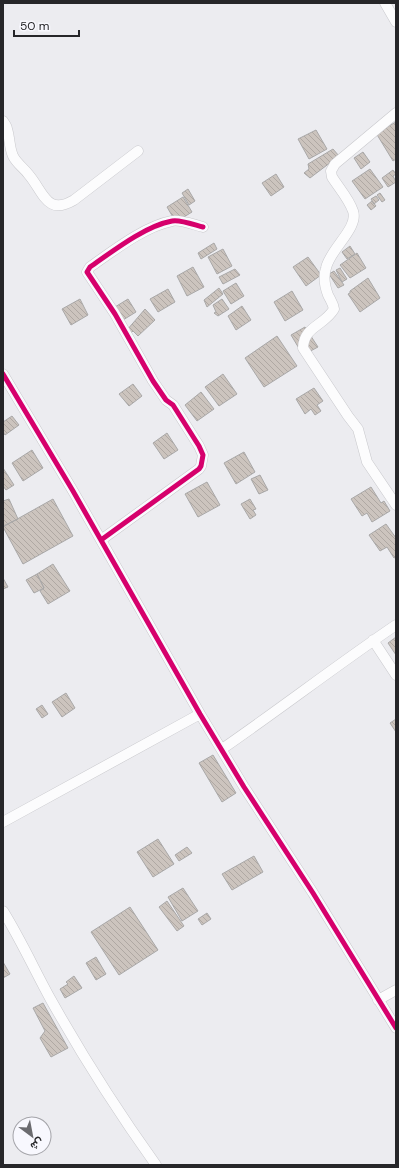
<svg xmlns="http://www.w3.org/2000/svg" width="399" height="1168" viewBox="0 0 399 1168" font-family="'DM Sans',Vazirmatn,sans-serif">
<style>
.building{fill:url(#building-back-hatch);stroke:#a9a8a8}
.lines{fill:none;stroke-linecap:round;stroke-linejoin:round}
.minor-casing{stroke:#c8c8cc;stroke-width:11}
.minor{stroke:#fcfcfd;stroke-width:10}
.cycleway-casing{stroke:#f8f8fe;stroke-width:8}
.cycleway{stroke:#d6006c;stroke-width:5}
</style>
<defs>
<pattern id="building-back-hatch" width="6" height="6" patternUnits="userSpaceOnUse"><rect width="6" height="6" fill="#ccc4be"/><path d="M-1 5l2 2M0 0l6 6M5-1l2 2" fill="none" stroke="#afa8a3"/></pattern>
</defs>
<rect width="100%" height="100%" fill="#ececf0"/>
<!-- building -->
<path class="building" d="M396,122V159L393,161L376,133Z
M316,130L327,149L309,159L298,139Z
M333,149L339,156L310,178L304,173L309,169L308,164Z
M363,152L370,162L361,169L354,158Z
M370,169L383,187L365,199L352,181Z
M393,170L396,174L393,176L396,182L388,187L382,178Z
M276,174L284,187L271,196L262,183Z
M188,189L195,201L189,205L182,193Z
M380,193L385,200L382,202L377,195Z
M376,196L379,200L374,204L371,199Z
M183,197L192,212L179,220L174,219L167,207Z
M372,201L376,206L371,210L367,205Z
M214,243L217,249L201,259L198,253Z
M350,246L355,254L347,259L342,252Z
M223,249L232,266L217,274L208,257Z
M357,253L366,268L350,278L340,265Z
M308,257L321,275L306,286L293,267Z
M193,267L204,287L187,296L177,276Z
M340,268L347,279L342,282L336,270Z
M235,269L240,275L223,284L219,277Z
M334,271L344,285L338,288L329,274Z
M368,278L380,298L360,312L348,294L350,293V291Z
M236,283L244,296L231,304L223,291Z
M219,288L223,294L207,307L204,300Z
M168,289L175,302L158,312L150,299Z
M292,291L303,310L285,321L274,302Z
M80,299L88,315L71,325L62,309Z
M128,299L136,312L123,320L115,307Z
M222,299L229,309L218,316L214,313L216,312L213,305Z
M242,306L251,320L236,330L228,316Z
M145,309L155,320L138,336L133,331L130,334L127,330Z
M305,327L318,347L303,355L291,335Z
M277,336L297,366L264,387L245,358Z
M223,374L237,394L219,406L205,387Z
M133,384L142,396L129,406L119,394Z
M314,388L323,401L317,405L321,411L315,415L311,409L305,414L296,399Z
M201,392L214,409L197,421L185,405Z
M12,416L19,425L5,435L3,432V422Z
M167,433L178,450L164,459L153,443Z
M32,450L43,468L23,481L12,463Z
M244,452L255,472L236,484L224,463Z
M3,468L14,485L6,490L3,486Z
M260,475L268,490L259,494L251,479Z
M207,482L220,505L198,517L185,494Z
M371,487L381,503L384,501L390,511L372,522L367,513L362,516L351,499Z
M9,499L18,519L3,526V501Z
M53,499L73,536L23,564L3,527Z
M250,499L256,509L253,510L256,515L250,519L241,504Z
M386,524L396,538V557L394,558L387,547L380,551L369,535Z
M53,564L70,591L48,604L40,591L44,588L37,574Z
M37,574L44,588L34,593L26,580Z
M3,578L8,587L3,589Z
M396,637V655L388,643Z
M66,693L75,708L62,717L52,702Z
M42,705L48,714L42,718L36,709Z
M396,719V732L390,723Z
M213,755L236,793L222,802L199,763Z
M158,839L174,864L153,877L137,852Z
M187,847L192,853L179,861L175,855Z
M254,856L263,872L232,890L222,874Z
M183,888L198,911L182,921L168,897Z
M167,901L184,926L177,931L159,907Z
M130,907L158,950L119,975L91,932Z
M207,913L211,919L202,925L198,919Z
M96,957L106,974L96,980L86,963Z
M3,962L10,974L3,978Z
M74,976L82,988L65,998L60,989L68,984L66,982Z
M43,1003L68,1048L51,1057L40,1038L45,1031L33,1008Z"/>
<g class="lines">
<!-- minor casing -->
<g class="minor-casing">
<path id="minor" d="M385,3L396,22
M396,113L335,164L331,171L332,177C339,188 349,199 353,211C359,228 330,249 326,268C323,277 325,287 328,295C331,301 333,303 334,309C324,326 304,326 303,348L348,416L358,429L367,462L396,505
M3,121C4,123 7,126 7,129C10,138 9,147 13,156C17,164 24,168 29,175C44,193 47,216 74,200L138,151
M3,374L73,491L200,714L244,787L313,893L396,1028
M101,540L199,469L201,466L203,455L199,446L173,405L166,400L153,381L115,314L87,272L90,267C113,251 145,226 172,221C179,219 195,225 203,227
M373,640L396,675
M222,749C280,709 337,665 396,625
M3,822L200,714
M3,911C21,940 35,971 51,1000C83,1057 118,1112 156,1165
M378,1000L396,990"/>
</g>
<!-- minor -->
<use href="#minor" class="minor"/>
<!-- cycleway casing -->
<g class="cycleway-casing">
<path id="cycleway" d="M3,374L73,491L200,714L244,787L313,893L396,1028
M101,540L199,469L201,466L203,455L199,446L173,405L166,400L153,381L115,314L87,272L90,267C113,251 145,226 172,221C179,219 195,225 203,227"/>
</g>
<!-- cycleway -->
<use href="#cycleway" class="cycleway"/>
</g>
<!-- border -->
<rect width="399" height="1168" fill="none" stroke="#262629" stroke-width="8"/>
<!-- north arrow -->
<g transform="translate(32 1136) rotate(148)"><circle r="19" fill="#f8f8fe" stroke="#a4a4a9"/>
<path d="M0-3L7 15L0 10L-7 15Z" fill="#6b6b6f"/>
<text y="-6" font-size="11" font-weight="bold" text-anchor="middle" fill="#262629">ش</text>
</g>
<!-- scale -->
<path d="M14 30v6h65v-6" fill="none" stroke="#262629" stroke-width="2"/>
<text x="20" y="30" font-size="12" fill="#262629" stroke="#f8f8fe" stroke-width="3" paint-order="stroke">50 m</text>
</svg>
